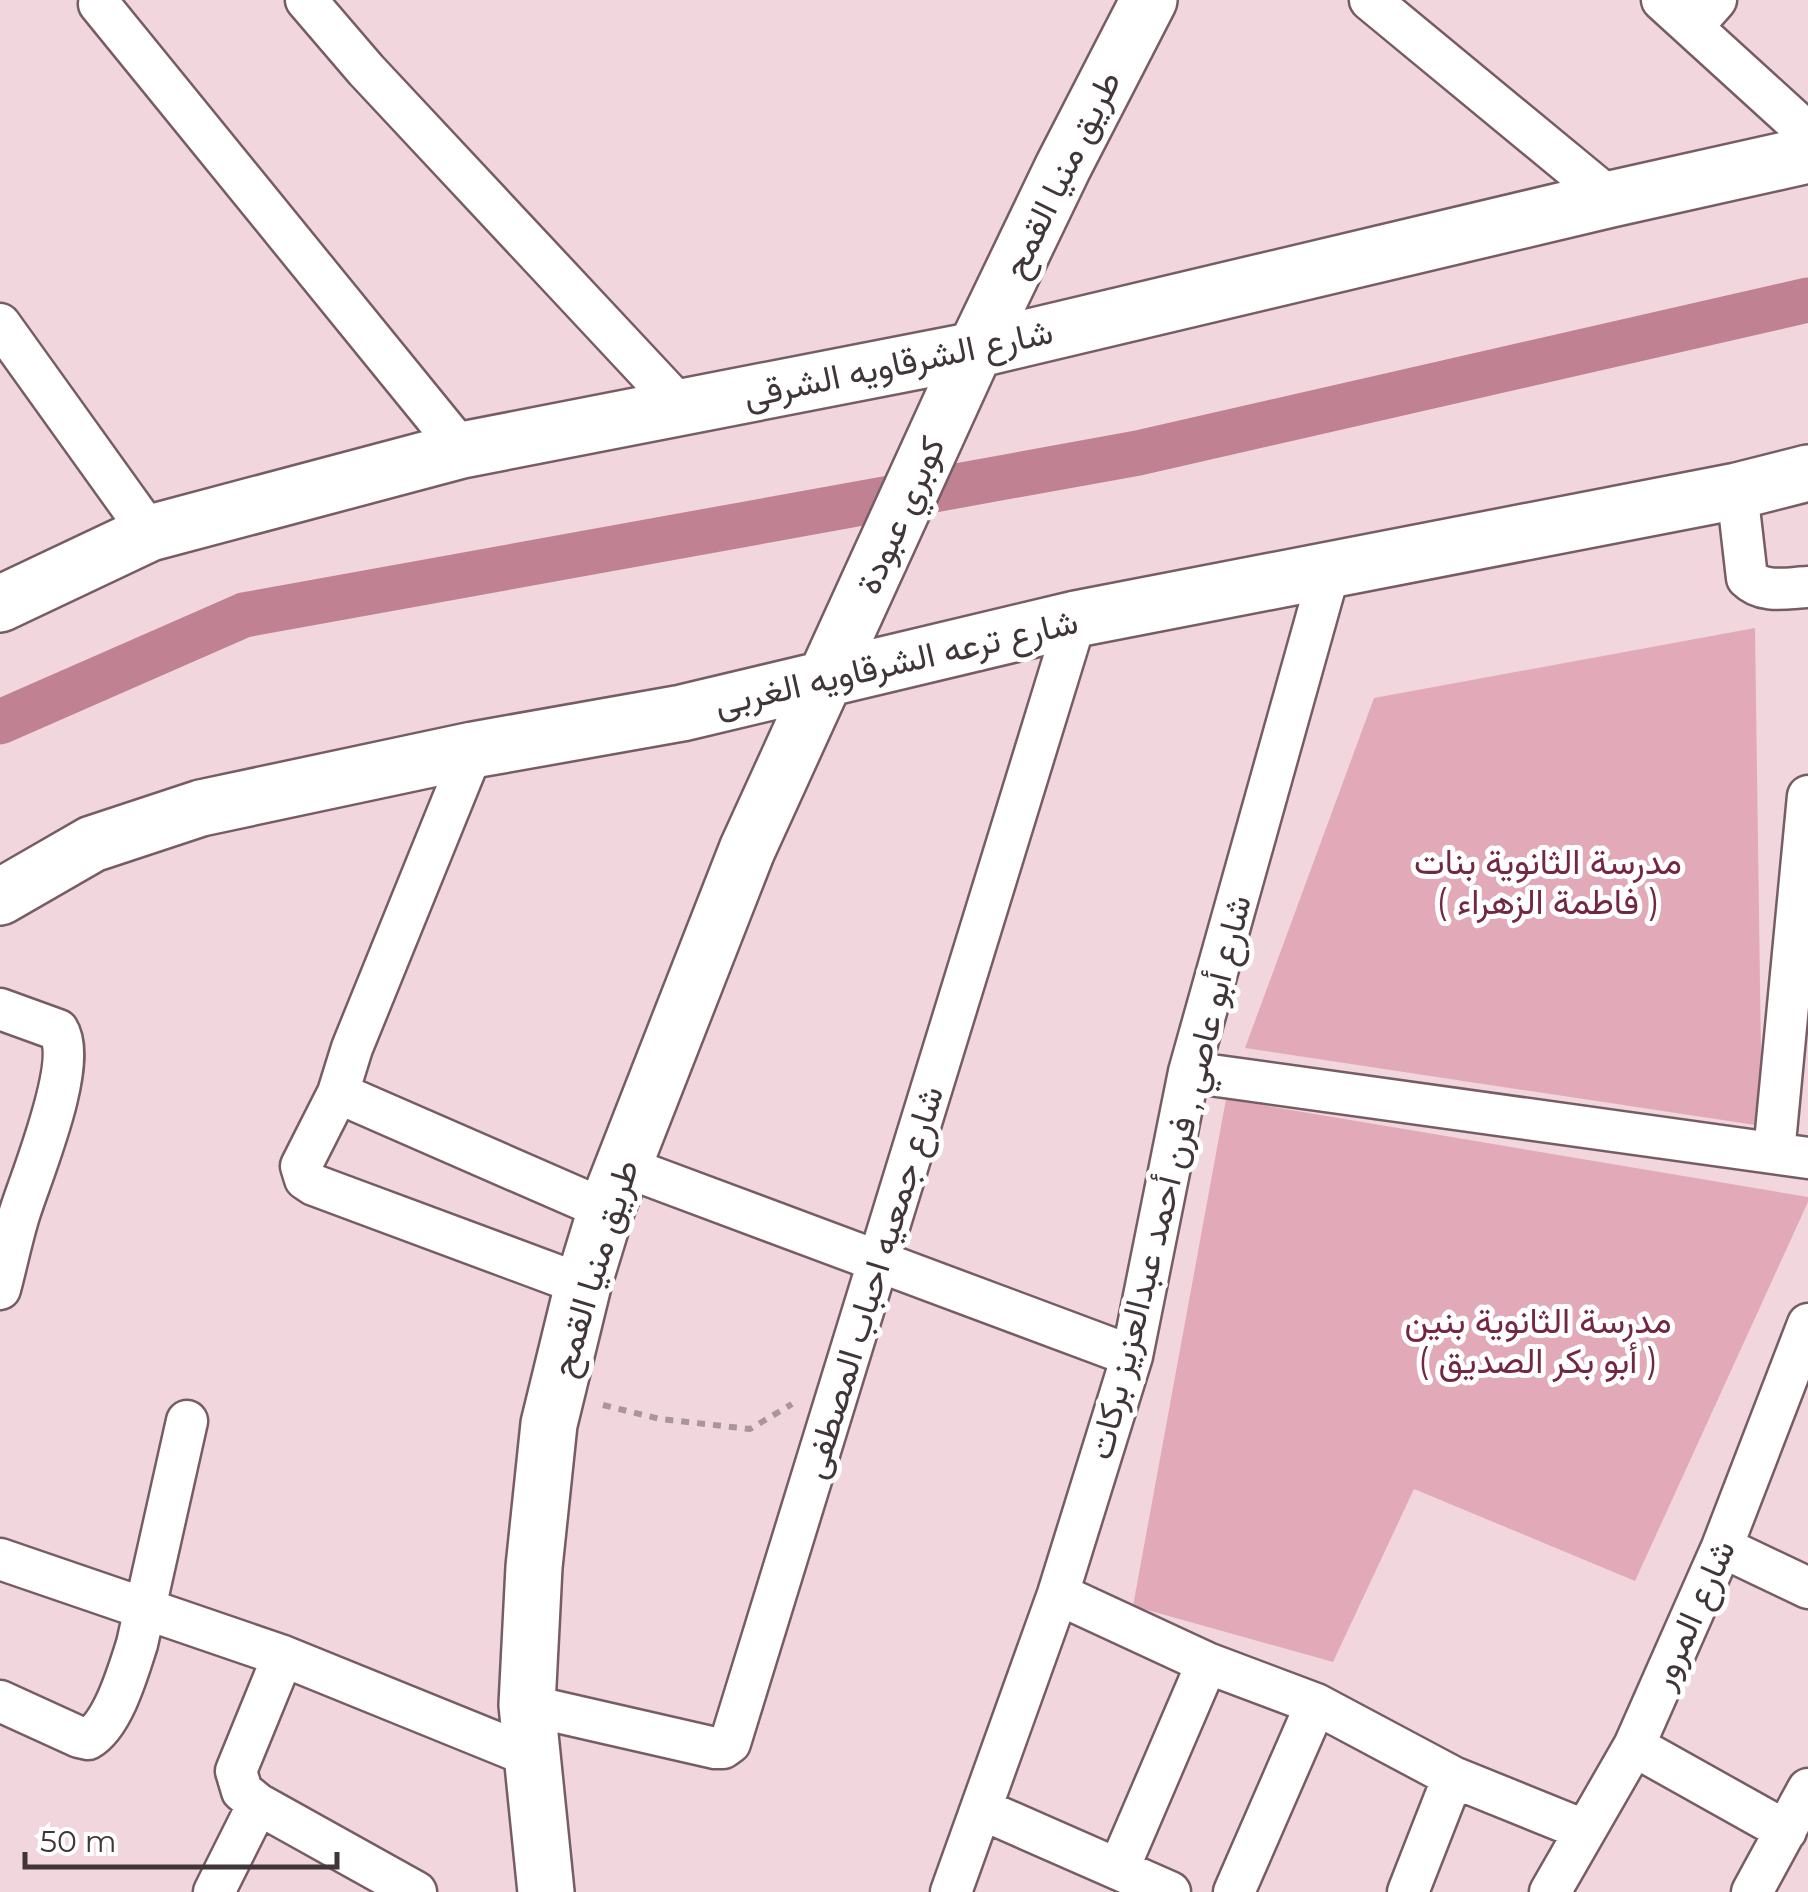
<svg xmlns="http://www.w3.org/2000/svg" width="1808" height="1892" viewBox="0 0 1808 1892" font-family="Montserrat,Vazirmatn,sans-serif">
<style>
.green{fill:#e2aab8}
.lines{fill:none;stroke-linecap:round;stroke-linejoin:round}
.canal{stroke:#c08192;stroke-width:45}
.street-casing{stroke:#765d63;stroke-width:45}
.secondary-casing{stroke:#765d63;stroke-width:60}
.path{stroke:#aa959a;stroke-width:6;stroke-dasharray:8 8;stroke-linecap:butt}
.street{stroke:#fff;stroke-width:40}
.secondary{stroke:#fff;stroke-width:55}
.labels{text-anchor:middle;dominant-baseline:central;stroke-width:10;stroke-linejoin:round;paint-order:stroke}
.street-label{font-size:35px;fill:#403538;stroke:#fff}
.park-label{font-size:35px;fill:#742742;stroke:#fff}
</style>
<rect width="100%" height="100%" fill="#f2d6dd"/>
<!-- green -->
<path class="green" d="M1755,628L1762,1126L1245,1048L1374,698Z
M1226,1099L1808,1197V1202L1635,1581L1414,1489L1333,1662L1133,1606Z"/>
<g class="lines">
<!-- canal -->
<path class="canal" d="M0,722L244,615L1138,453L1808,300"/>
<!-- street casing -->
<g class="street-casing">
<path id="street" d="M306,0L366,70L681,407
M1370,0L1611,199
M1662,0L1808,133
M99,4L462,450
M1692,27L1716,0
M0,324L150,533
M1737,491L1747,578C1763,594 1787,588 1808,587
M0,1009L58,1030C79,1063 32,1174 20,1212C12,1237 7,1263 0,1289
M1189,1072L1808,1158
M338,1093L352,1048L473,750
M1774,1153L1808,796
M623,1166L1132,1356
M583,1285L314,1185L305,1179L301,1166L338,1093L606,1210
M1722,1547L1808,1588
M0,1559L283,1656L532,1757
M1058,1594L1207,1663L1316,1704L1453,1777L1584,1830
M283,1656L236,1771L242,1791L258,1804L416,1892
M0,1701L79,1737L88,1739C113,1725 128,1672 137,1644L187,1421
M527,1705L715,1748H723L730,1743L1076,619
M1634,1746L1786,1831
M981,1809L1170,1892
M1119,1868L1207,1663
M214,1892L258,1804
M951,1892L1058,1594L1132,1356L1189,1072L1330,569
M1234,1892L1316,1704
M1408,1892L1453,1777
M1550,1892L1634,1746L1722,1547L1808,1324
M1752,1892L1808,1789"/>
</g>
<!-- secondary casing -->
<g class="secondary-casing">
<path id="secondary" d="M0,604L150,533L462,450L975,350L1611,199L1808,155
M0,897L92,844L201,808L473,750L682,713L1076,619L1737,491L1808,473
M546,1892L527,1705L534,1567L549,1424L583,1285L606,1210L747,850L975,350L1063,167L1149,0"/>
</g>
<!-- path -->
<path class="path" d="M603,1405L660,1419L750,1429L792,1404"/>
<!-- street -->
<use href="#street" class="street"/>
<!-- secondary -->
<use href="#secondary" class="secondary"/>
</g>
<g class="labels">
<!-- street labels -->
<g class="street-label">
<text transform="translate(1061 174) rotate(-64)">طريق منيا القمح</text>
<text transform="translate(898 363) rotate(-12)">شارع الشرقاويه الشرقى</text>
<text transform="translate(900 515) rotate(-66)">كوبري عبودة</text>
<text transform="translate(896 662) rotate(-13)">شارع ترعه الشرقاويه الغربى</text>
<text transform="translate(1169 1177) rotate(-76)">شارع أبو عاصي , فرن أحمد عبدالعزيز بركات</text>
<text transform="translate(594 1268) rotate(-73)">طريق منيا القمح</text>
<text transform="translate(872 1282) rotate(-73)">شارع جمعيه احباب المصطفى</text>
<text transform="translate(1692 1614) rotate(-66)">شارع المرور</text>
</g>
<!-- park labels -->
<g class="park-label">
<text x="1548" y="861">مدرسة الثانوية بنات<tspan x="1548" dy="40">( فاطمة الزهراء )</tspan></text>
<text x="1538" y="1320">مدرسة الثانوية بنين<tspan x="1538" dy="40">( أبو بكر الصديق )</tspan></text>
</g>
</g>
<!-- scale -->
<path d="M25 1852v15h312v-15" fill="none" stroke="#403538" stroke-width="5"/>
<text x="40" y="1852" font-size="30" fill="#403538" stroke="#ffffff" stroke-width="8" paint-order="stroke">50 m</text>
</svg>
